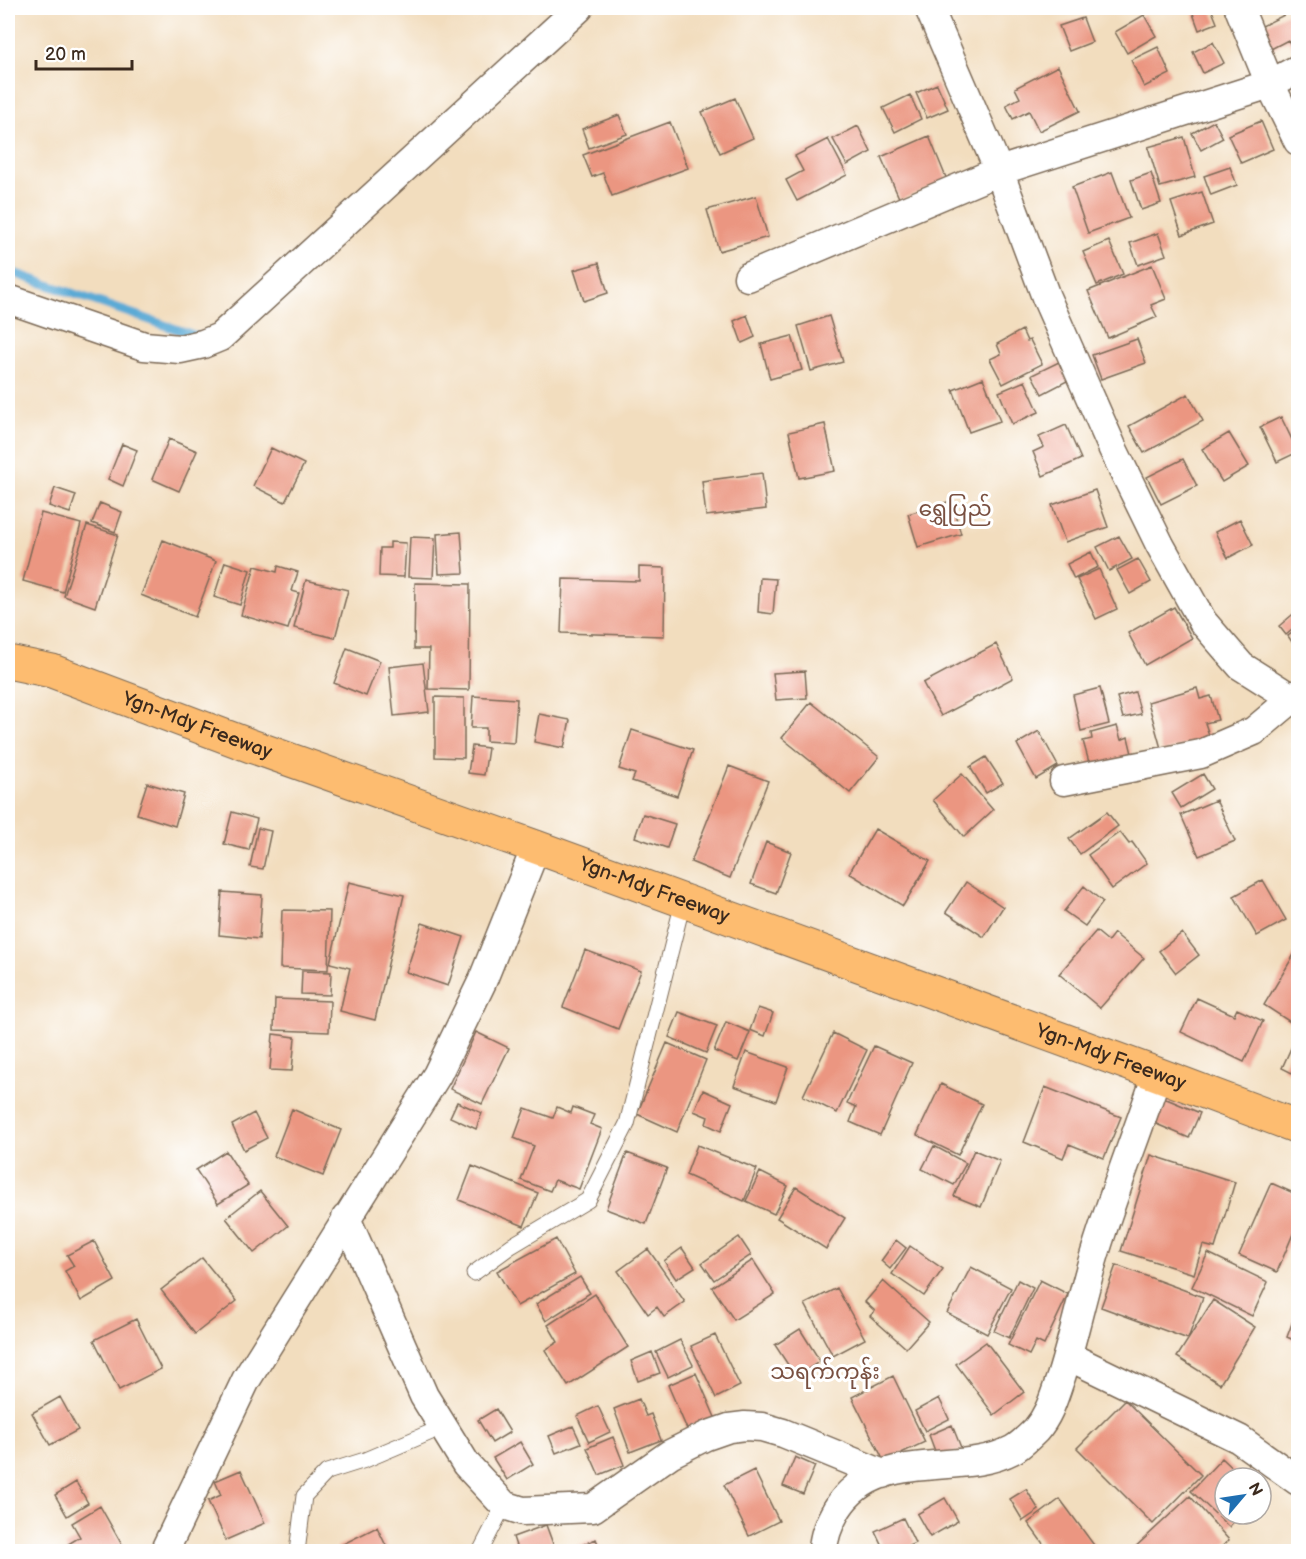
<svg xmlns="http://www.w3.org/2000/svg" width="1306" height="1559" viewBox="0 0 1306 1559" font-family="'Balsamiq Sans','Noto Sans Myanmar',sans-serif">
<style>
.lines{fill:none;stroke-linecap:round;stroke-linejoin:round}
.stream{stroke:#5baad5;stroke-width:9}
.building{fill:#eb9681}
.lane-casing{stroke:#7b6956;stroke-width:17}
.street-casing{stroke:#7b6956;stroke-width:31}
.primary-casing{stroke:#7b6956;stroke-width:35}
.lane{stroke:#fff;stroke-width:15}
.street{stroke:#fff;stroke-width:28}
.primary{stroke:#fdbc70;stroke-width:33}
.labels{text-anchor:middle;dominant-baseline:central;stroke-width:6;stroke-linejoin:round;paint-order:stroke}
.street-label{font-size:20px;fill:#3b2a1e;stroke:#fff}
.quarter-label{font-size:22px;fill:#795041;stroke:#fff}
</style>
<rect width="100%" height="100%" fill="#fff"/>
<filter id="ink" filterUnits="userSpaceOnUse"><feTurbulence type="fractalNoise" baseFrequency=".0167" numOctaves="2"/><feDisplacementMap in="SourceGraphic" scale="12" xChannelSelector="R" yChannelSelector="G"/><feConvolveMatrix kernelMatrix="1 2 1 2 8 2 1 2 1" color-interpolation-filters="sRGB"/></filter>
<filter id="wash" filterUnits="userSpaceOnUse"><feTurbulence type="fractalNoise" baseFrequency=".008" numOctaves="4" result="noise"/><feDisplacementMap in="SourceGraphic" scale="24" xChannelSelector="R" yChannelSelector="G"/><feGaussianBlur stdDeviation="1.35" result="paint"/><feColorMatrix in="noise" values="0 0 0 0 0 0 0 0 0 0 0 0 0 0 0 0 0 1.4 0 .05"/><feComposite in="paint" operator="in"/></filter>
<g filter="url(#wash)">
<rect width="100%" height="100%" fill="#f2ddbe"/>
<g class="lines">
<!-- stream -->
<path class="stream" d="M8,271L199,337"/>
</g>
<g id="blocks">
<!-- building -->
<path class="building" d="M1191,8H1211L1217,23L1199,30Z
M1298,8V49L1297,45L1292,47L1288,40L1271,49L1260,27Z
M1144,15L1156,36L1127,53L1115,32Z
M1083,18L1092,42L1069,51L1059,26Z
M1213,42L1224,63L1203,73L1193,52Z
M1158,47L1170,74L1144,87L1131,60Z
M1058,66L1080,111L1039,131L1029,111L1013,119L1006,105L1020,98L1015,88Z
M937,84L948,109L927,118L916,93Z
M910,95L921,119L895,132L883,108Z
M735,98L753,138L720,153L702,112Z
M619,115L627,134L589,148L582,129Z
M1214,121L1223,138L1201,150L1192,133Z
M1261,121L1273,149L1241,163L1228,135Z
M670,122L688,168L612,196L603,173L592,177L583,155Z
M858,126L871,152L847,165L833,139Z
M929,136L947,180L900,200L881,157Z
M1184,137L1195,177L1160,187L1148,147Z
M828,139L847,175L797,201L786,180L803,171L795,156Z
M1230,167L1237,185L1211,195L1204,176Z
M1112,172L1129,218L1088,233L1072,187Z
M1151,173L1161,203L1141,210L1131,180Z
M1202,192L1213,224L1182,235L1171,202Z
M756,196L768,237L719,251L707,210Z
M1158,233L1166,255L1138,265L1130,243Z
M1109,241L1123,274L1097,285L1083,252Z
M599,263L608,293L584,301L574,270Z
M1152,265L1166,299L1151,305L1157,317L1108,338L1088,291Z
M747,315L755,337L742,343L734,321Z
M829,316L843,362L811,371L798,326Z
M1022,330L1027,341L1030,340L1042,364L1003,384L990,359L1001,354L997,344Z
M792,336L802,370L770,379L761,344Z
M1137,339L1146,363L1101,379L1092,355Z
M1059,362L1069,380L1042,394L1032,375Z
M983,378L1000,421L969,432L953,390Z
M1025,381L1039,412L1012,424L999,392Z
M1188,394L1203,421L1144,453L1129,426Z
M1281,417L1298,452L1277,462L1260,427Z
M825,424L835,471L799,478L789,432Z
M1066,425L1081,459L1043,476L1033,452L1044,447L1039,437Z
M1229,433L1249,466L1222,482L1202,449Z
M169,439L197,451L179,491L152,479Z
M122,444L137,450L123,486L108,479Z
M271,448L304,464L285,502L253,486Z
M1183,459L1197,486L1161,504L1147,477Z
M762,473L766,509L706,516L702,481Z
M55,488L76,495L70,513L49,506Z
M1095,490L1108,527L1065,542L1052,505Z
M951,501L961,534L918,547L908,514Z
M100,503L122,512L115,532L92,523Z
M41,513L81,524L63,592L23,581Z
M1240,519L1253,545L1228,558L1215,532Z
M87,525L118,535L95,607L64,596Z
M461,532L464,573L439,574L437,534Z
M1119,536L1132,559L1109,571L1097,547Z
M410,537L435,538L433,578L408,577Z
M163,540L216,561L195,617L141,595Z
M390,542L406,543L404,577L379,576L380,548H390Z
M1091,552L1098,567L1074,579L1067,564Z
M1138,559L1151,582L1130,594L1117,570Z
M225,562L250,570L240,605L214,597Z
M255,566L277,572L278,566L298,572L292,591L299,593L288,629L241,615Z
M639,567L665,568L664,636L561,633L563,579L639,581Z
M1099,569L1117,609L1096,619L1077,579Z
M760,578L776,579L773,614L758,612Z
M306,580L348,590L335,638L294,628Z
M415,583L470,584L469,690L428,689L429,649H414Z
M1174,607L1192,638L1145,665L1128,633Z
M1298,610V625L1286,635L1279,626Z
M1298,629V651L1288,636Z
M996,644L1013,678L941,716L923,683Z
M347,648L380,661L366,696L334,683Z
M423,663L429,712L394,716L389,667Z
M805,671L807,698L776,700L773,673Z
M1100,688L1109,724L1081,731L1073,695Z
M1197,688L1200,699L1211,696L1218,720L1205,723L1210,738L1162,752L1148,702Z
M1135,692L1141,714L1123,718L1117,697Z
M473,696L517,699L514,743L486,741V728H471Z
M435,697L464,698V758L435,757Z
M811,702L879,757L850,793L782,738Z
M539,714L570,720L564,748L534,742Z
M1117,726L1121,740L1128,737L1134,762L1092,773L1083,741L1092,739L1091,733Z
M632,730L693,750L677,796L632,781L635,774L619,769Z
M1039,731L1058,766L1036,779L1017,744Z
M472,746L488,748L484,775L468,773Z
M986,757L1003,783L986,793L970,767Z
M729,766L768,781L730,878L691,862Z
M962,774L993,810L964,837L933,800Z
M1203,774L1212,789L1181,808L1172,793Z
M147,783L184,794L175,826L137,814Z
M1216,800L1235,841L1199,856L1181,815Z
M232,812L257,819L249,850L224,844Z
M1107,812L1118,826L1080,854L1069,839Z
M643,814L675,824L667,848L635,837Z
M258,828L271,831L263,869L250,867Z
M875,829L930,861L903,906L849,873Z
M1120,832L1129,844L1132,842L1147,863L1112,889L1088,855Z
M766,842L791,852L776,893L751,884Z
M1263,880L1286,920L1257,936L1234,896Z
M349,882L404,895L375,1020L340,1011L350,968L330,963Z
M966,882L1003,907L984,937L946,912Z
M1084,886L1103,902L1085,926L1064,911Z
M222,892L262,895L259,939L219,935Z
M282,910L330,911L328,970L280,968Z
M422,923L464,937L448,986L406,972Z
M1096,931L1108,941L1114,933L1144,958L1100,1008L1059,974Z
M1182,933L1199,955L1176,973L1159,951Z
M1298,948V1027L1264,1005Z
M585,950L641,971L618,1029L563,1007Z
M302,971L331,972L330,995L301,994Z
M1197,998L1234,1015L1237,1009L1263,1021L1244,1062L1181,1032Z
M275,999L330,1001L329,1032L274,1030Z
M758,1008L773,1013L765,1036L750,1030Z
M679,1012L717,1026L706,1053L669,1037Z
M726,1022L750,1032L738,1061L714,1051Z
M476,1032L509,1048L482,1104L450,1089Z
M833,1033L867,1050L837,1113L803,1096Z
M273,1034L295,1037L292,1071L270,1070Z
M1296,1037L1298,1038V1076L1282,1068Z
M667,1043L706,1060L677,1132L637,1114Z
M874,1046L912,1063L880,1135L850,1122L856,1107L847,1103Z
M746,1052L788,1067L776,1101L734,1086Z
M941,1084L982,1104L958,1155L917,1135Z
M1045,1087L1121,1117L1104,1158L1069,1144L1063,1158L1024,1142Z
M703,1090L732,1103L721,1131L706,1124L708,1117L694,1111Z
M1164,1098L1200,1113L1189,1138L1154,1123Z
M457,1102L482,1113L476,1129L450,1117Z
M557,1107L571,1113L573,1107L594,1115L590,1124L602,1129L579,1189L555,1180L550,1191L521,1180L534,1146L514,1138L525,1108L553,1118Z
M292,1109L341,1130L323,1176L274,1156Z
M254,1113L267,1138L244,1150L232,1125Z
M697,1145L757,1169L744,1201L686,1175Z
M934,1146L966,1163L954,1185L922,1169Z
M974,1150L1000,1161L981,1207L954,1196Z
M226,1151L248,1185L218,1204L196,1170Z
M627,1153L667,1168L646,1224L606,1209Z
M1151,1155L1235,1182L1215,1248L1203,1245L1194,1274L1121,1251Z
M472,1166L538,1193L524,1226L459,1200Z
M760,1172L788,1186L774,1214L746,1201Z
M1271,1183L1298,1195V1222L1277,1272L1239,1255Z
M796,1187L845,1218L826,1249L777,1218Z
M260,1191L288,1226L254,1253L226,1218Z
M739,1237L751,1255L714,1280L702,1263Z
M556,1239L575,1274L517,1306L497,1271Z
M896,1240L906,1248L890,1269L881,1261Z
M94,1241L115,1281L81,1301L65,1271L74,1266L67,1255Z
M910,1246L943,1269L924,1296L892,1274Z
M682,1248L695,1267L676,1279L664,1261Z
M648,1249L685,1302L664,1317L657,1307L648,1314L618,1271Z
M1208,1253L1268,1282L1252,1316L1192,1287Z
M202,1258L237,1301L195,1334L161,1290Z
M753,1260L775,1294L734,1320L712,1287Z
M1116,1265L1203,1297L1188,1339L1101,1307Z
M971,1267L1011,1288L987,1334L947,1313Z
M580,1277L590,1293L546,1321L536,1304Z
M1018,1280L1033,1288L1009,1338L994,1331Z
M1040,1280L1068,1294L1044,1345L1036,1341L1029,1355L1008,1345Z
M883,1281L929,1322L906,1348L870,1316L875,1311L865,1302Z
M837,1288L865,1339L833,1356L805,1304Z
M595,1294L628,1347L568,1386L545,1350L558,1342L548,1325Z
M1213,1300L1255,1327L1220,1384L1177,1357Z
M1298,1307V1342L1287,1337Z
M136,1319L161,1369L119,1390L94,1340Z
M800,1329L820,1361L796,1377L775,1345Z
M715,1335L740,1386L716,1398L691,1346Z
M680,1340L693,1365L668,1377L656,1352Z
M986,1342L1024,1392L994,1415L956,1364Z
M652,1352L660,1373L638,1381L631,1361Z
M696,1373L717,1422L689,1434L668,1385Z
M893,1376L925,1442L884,1461L852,1397Z
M60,1397L78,1430L50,1445L32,1413Z
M939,1398L949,1419L925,1431L915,1411Z
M639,1399L646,1416L651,1414L661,1440L630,1452L614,1409Z
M1125,1400L1201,1475L1153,1524L1077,1448Z
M598,1406L610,1432L589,1442L577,1416Z
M496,1409L510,1432L492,1443L478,1420Z
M952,1425L962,1450L938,1459L929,1435Z
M573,1426L581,1443L556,1453L549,1436Z
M613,1437L624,1465L599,1475L587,1448Z
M520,1442L533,1464L507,1480L493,1458Z
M795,1457L815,1466L803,1494L783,1486Z
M1222,1458L1243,1478H1225V1514H1241L1229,1527L1191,1491Z
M241,1470L265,1523L226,1540L208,1501L221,1495L215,1481Z
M754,1470L779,1521L749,1536L724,1485Z
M76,1482L88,1503L67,1516L55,1495Z
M1026,1489L1039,1510L1023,1521L1010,1499Z
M1190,1496L1229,1540L1216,1552H1130Z
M945,1498L958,1521L930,1537L917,1514Z
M1060,1499L1099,1552H1049L1028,1523Z
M100,1506L126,1552H68L65,1546L80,1537L72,1523Z
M903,1518L915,1543L897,1552H885L875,1531Z
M546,1525L556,1552H518L513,1537Z
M377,1527L389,1552H339L337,1547Z
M596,1539L601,1551H567Z"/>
</g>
</g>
<g filter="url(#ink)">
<use href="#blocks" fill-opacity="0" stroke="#7b6956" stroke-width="1.5"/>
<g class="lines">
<!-- lane casing -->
<g class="lane-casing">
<path id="lane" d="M474,1273L511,1246L588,1200L627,1124L683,902
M297,1552L304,1496L327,1472L365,1460L443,1427
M480,1552L504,1505"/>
</g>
<!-- street casing -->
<g class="street-casing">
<path id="street" d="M929,8L999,171L1046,297L1113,449L1160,545L1203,622L1241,666L1298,702
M1239,8L1270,84L1298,141
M748,277L999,171L1270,84L1298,69
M8,299L144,346L180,349L203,344L220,337L579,8
M1064,781L1201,754L1254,731L1298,694
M346,1218L424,1396L466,1464L504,1505L523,1511L593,1508L670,1454L706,1436L729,1428L745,1426L762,1427L783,1433L883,1474
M1068,1356L1239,1439L1298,1481
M164,1552L246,1380L437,1075L482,982L536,847
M823,1552C823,1536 829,1523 837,1509C876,1446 959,1478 1012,1450C1020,1446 1030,1436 1036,1430C1050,1414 1054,1396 1061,1377C1073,1339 1081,1301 1092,1263C1111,1199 1136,1137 1157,1074"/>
</g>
<!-- primary casing -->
<g class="primary-casing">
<g id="primary">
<path id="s1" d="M8,662L52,671L251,746L536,847L1157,1074L1298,1127"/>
</g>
</g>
<!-- lane -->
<use href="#lane" class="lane"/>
<!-- street -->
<use href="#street" class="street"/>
<!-- primary -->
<use href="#primary" class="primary"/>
</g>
</g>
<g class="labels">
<!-- street labels -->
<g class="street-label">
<text stroke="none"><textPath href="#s1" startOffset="200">Ygn-Mdy Freeway</textPath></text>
<text stroke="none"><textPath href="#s1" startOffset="686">Ygn-Mdy Freeway</textPath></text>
<text stroke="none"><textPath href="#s1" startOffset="1172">Ygn-Mdy Freeway</textPath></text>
</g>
<!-- quarter labels -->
<g class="quarter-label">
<text x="955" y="509">ရွှေပြည်</text>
<text x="825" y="1372">သရက်ကုန်း</text>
</g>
</g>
<!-- margin -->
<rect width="1306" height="1559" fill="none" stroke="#fff" stroke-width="30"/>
<!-- north arrow -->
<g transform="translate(1243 1496) rotate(61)"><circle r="28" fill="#ffffff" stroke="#b1aaa5" stroke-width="1.5"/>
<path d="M0-4.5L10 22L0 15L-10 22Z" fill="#1f6fb2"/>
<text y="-9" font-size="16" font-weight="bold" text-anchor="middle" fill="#3b2a1e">N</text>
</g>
<!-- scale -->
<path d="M36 60v9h96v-9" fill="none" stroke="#3b2a1e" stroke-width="3"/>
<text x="45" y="60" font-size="18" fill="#3b2a1e" stroke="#ffffff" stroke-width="4.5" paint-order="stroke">20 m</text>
</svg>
